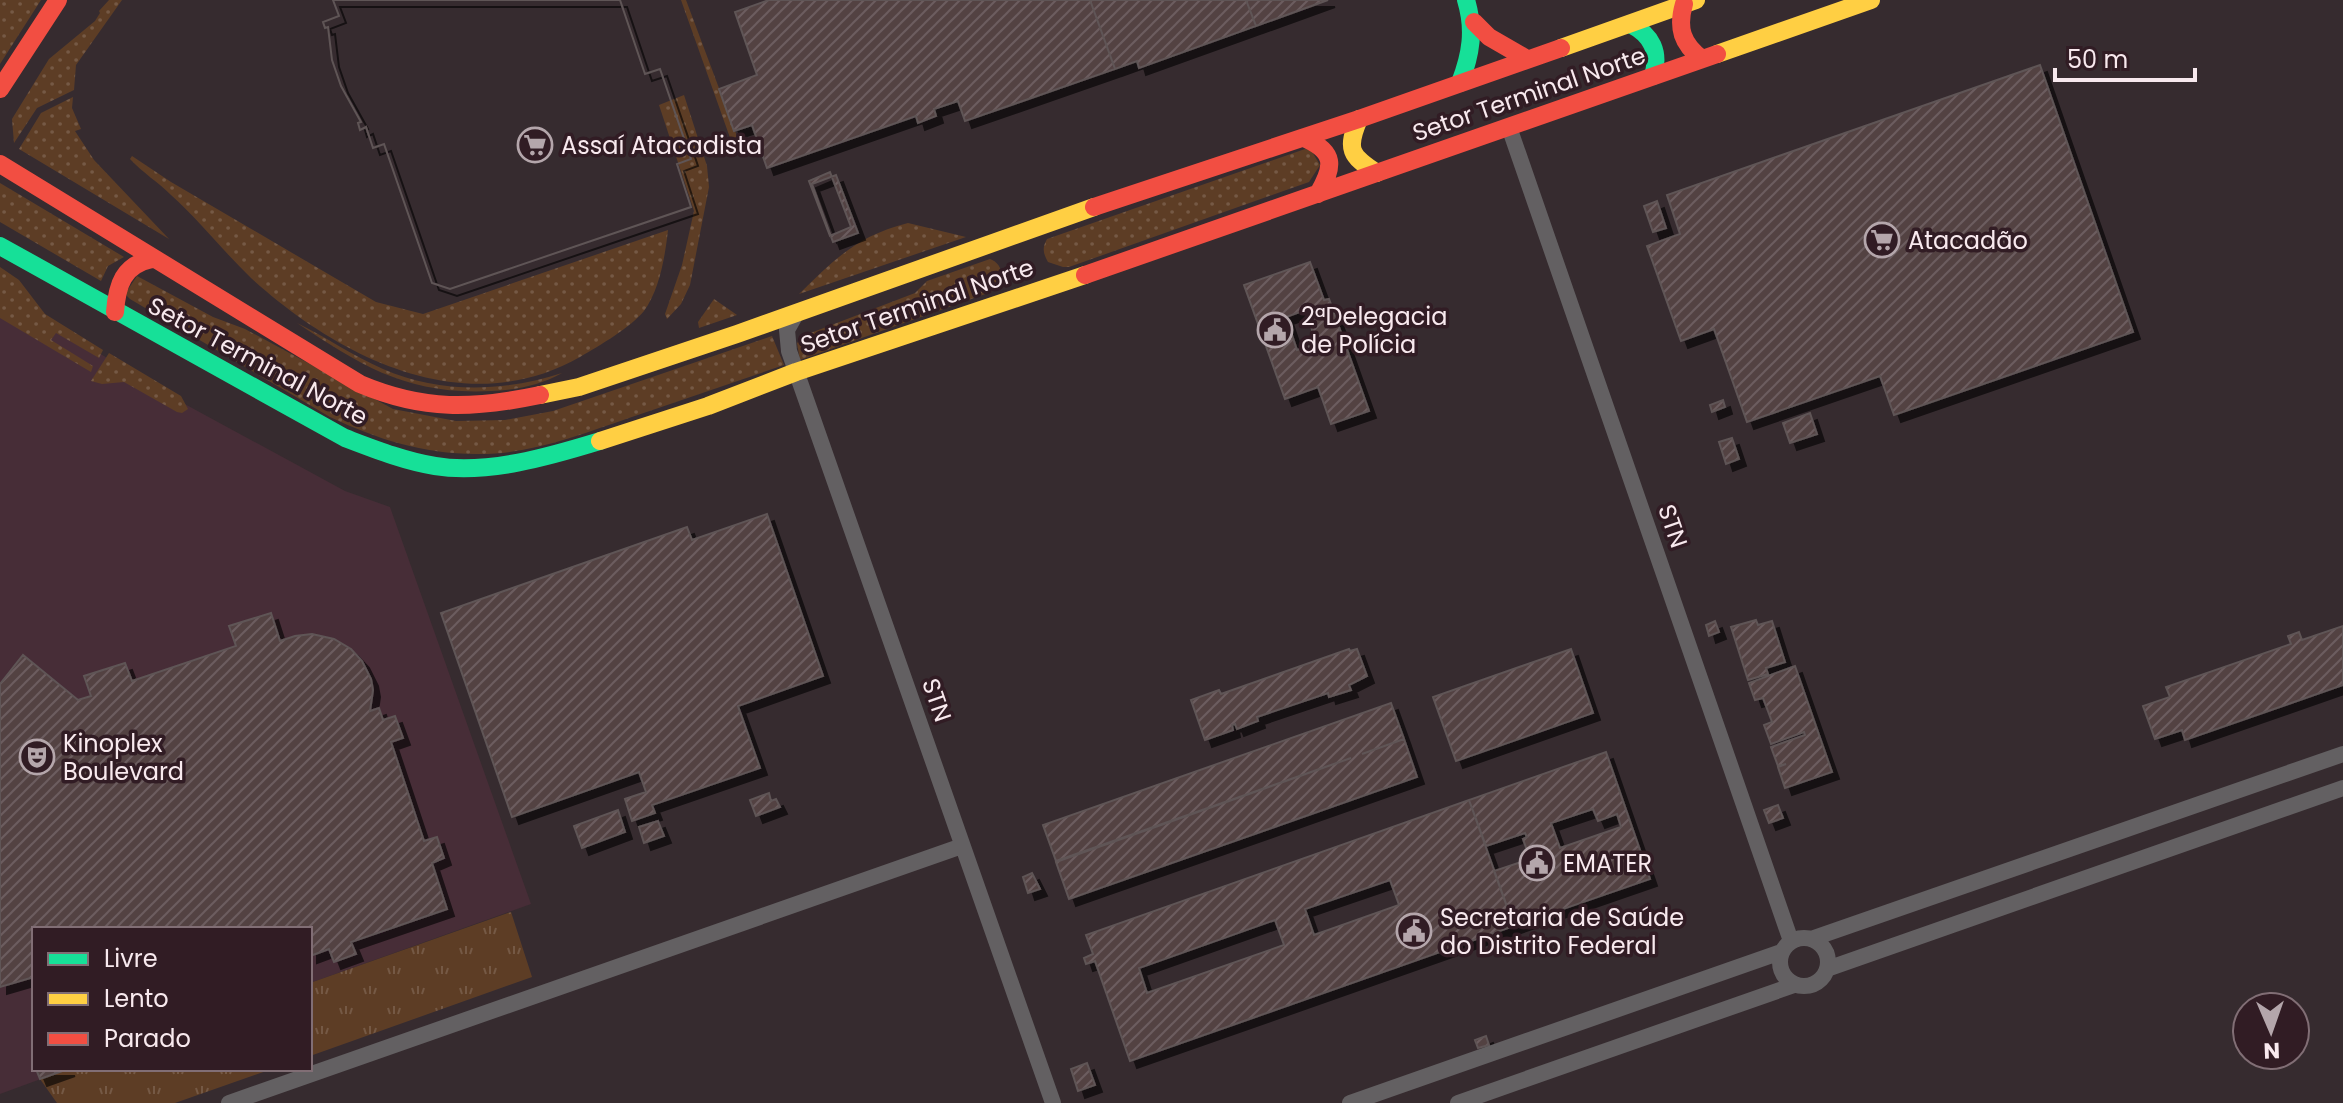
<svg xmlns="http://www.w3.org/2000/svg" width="2343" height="1103" viewBox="0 0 2343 1103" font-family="Poppins,sans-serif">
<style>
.built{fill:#472d37}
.grass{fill:url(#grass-dots)}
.park{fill:url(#park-tufts)}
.building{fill:url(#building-hatch);stroke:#5f5556;stroke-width:2;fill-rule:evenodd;filter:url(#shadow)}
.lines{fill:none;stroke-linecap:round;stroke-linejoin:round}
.street{stroke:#636062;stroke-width:16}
.fast{stroke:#16e098;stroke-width:18}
.slow{stroke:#ffcf43;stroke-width:18}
.jam{stroke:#f24e42;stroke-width:18}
.labels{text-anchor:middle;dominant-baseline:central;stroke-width:7;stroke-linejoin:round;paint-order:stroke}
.street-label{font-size:24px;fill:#f8e9ee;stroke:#311c24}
.poi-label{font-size:24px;fill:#f8e9ee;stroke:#311c24;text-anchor:start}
</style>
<defs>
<pattern id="grass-dots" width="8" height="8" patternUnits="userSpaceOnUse" patternTransform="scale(2)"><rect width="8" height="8" fill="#5d3d25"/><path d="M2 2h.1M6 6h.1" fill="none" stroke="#755945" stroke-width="1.8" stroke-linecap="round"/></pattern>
<pattern id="park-tufts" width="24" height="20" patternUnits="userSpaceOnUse" patternTransform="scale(2)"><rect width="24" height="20" fill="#5d3d25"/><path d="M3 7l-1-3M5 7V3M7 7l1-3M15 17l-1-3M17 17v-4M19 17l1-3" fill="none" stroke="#755945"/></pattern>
<pattern id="building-hatch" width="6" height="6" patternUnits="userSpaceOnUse" patternTransform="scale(2)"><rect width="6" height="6" fill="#534243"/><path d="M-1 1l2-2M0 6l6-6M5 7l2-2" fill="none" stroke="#6c5d5e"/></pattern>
<filter id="shadow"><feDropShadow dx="7" dy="7" stdDeviation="0" flood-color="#0009"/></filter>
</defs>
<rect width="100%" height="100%" fill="#362b2f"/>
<!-- built -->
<path class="built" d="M0,294L181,402L345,491L390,507L531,904L310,983V929H34V1069H68L0,1094Z"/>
<!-- grass -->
<path class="grass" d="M0,0H41L0,64Z
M109,0H122L76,65L74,90L37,108L14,143L12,119L49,59L95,21L100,13L99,11Z
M681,0H686L741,147L734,149Z
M684,95L707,166L709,187L690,285L681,304L667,319L665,314L682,265L694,211L659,105Z
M73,97L72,108L81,129L75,131L94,160L169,239L19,149L41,113Z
M1305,149L1311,150L1320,165L1309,182L1069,267H1063L1048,262C1043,253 1042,248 1047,239Z
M132,156L171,182L376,302L423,314L668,230C665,256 660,289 644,311C631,327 599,346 580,357C466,422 339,358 251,278C223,251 200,221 171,195C158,182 143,173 130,159Z
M0,183L124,257L108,266L101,281L0,222Z
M908,223L966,237L799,294C836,258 857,236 908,223Z
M990,259C1007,266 1002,283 991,292L800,360L797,343L808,334L915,293L927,281Z
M0,267L19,280L45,314L103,350L99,358L56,333L51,340L93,366L91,372L0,318Z
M137,276L213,317L245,329L393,409L456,421L505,420L553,411L772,336L784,365C732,383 681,400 629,418C579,435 529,455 476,454C423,454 377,439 330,417L130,299L125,294Z
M714,299L737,315L699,328L698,322Z
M297,323C326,337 353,356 383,369C440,394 504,392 562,373C541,385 516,390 491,391C408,395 363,367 297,323Z
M109,353L181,396L188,409L182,413L177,412L124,382L102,384L91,381Z"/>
<!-- park -->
<path class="park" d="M511,912L532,977L310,1056V983Z
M68,1069H272L175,1103H57L40,1079Z"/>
<!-- building -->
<path class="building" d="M333,0H620L645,74L660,69L691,159L677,164L691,207L450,289L432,283L384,144L373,148L366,127L360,130L358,123L361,122L341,86L332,60L328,27L325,28L323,22L339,16Z
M333,0H620L645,74L660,69L691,159L677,164L691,207L450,289L432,283L384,144L373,148L366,127L360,130L358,123L361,122L341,86L332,60L328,27L325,28L323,22L339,16Z
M769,0H1090L1115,69L965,121L958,101L934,109L936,116L918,123L916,116L767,168L752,125L734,131L719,89L757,75L735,12Z
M1090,0H1246L1256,26L1139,68L1137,61L1115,69Z
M1246,0H1328L1256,26Z
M2040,65L2133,332L1894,415L1880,376L1747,422L1714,329L1681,341L1647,246L1680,234L1667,195Z
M830,172L851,227L830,236L809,181Z
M836,175L858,233L833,242L812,184Z
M1657,201L1666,228L1653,232L1644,206Z
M1310,262L1324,300L1329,299L1369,411L1331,424L1318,387L1285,399L1244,285ZM1305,310L1317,344L1297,350L1286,317Z
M1723,400L1725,407L1712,412L1710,405Z
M1810,413L1817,434L1790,443L1783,423Z
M1732,438L1739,459L1726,464L1719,442Z
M767,514L823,676L738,706L760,768L652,805L655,813L632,821L625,799L646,792L639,772L512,817L441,613L687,527L692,540Z
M271,613L280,641L295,636L312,634L334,639L351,649L362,661L371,679L373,690L370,711L379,708L383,720L395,716L403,738L391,742L424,841L437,837L444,858L432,863L447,909L351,942L356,954L334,962L329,949L310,956V929H34V977L0,987V684L23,655L78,700L91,696L84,676L125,663L132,681L236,646L229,626Z
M1756,620L1758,625L1772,621L1785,662L1766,668L1768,674L1748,680L1731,627Z
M1715,621L1719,632L1709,636L1706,625Z
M2343,626V685L2185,740L2182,730L2155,739L2143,706L2170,697L2166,687L2291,644L2288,636L2299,632L2302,640Z
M1349,649L1350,651L1357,649L1367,676L1349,685L1351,690L1329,697L1328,693L1257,717L1258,721L1237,729L1235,724L1232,725L1233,730L1205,740L1191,700L1219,690L1221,694Z
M1571,649L1593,713L1456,761L1433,697Z
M1795,666L1832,772L1785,788L1778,767L1786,764L1778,766L1771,747L1805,735L1804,732L1771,744L1764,725L1772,722L1763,698L1755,700L1749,683Z
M1391,703L1404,739L1362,754L1404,739L1417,777L1069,899L1056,862L1351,758L1056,861L1043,825Z
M1606,752L1650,879L1514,926L1494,871L1530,859L1523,839L1527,837L1525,833L1486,846L1469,800ZM1593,809L1598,821L1617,814L1621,827L1560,848L1551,823Z
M769,793L771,801L776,799L780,807L756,816L750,800Z
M1469,800L1514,926L1130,1061L1095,961L1086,964L1084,958L1093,954L1086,935ZM1390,880L1399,905L1314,935L1305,909ZM1275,920L1284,945L1147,993L1139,968Z
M1778,805L1783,818L1769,823L1764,810Z
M618,810L625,832L582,848L574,826Z
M658,821L664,836L644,843L639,827Z
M1032,873L1040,889L1028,893L1023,877Z
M1486,1036L1489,1045L1478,1048L1475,1040Z
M1087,1063L1095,1085L1078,1091L1071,1069Z
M36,1069H68L40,1079Z"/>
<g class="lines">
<!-- street -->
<path class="street" d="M1509,127L1791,941
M796,314L787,330L789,351L1053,1103
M1780 962a24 24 0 1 1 48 0a24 24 0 1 1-48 0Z
M1811,939L2343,754
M1827,969L2343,788
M229,1103L962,846
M1350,1103L1781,952
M1458,1103L1794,985"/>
<!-- fast -->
<path class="fast" d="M1630,24C1652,35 1660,52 1653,76
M1460,83C1471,54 1475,30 1466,0
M0,246L345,438C374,449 404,461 435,466C487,475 551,456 600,441"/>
<!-- slow -->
<path class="slow" d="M1561,48L1696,0
M1717,54L1871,0
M1359,119C1346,149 1350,156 1377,173
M540,395L579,387L737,334L1094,207
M600,441L708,406L796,372L1085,275"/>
<!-- jam -->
<path class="jam" d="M1684,4C1677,28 1682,44 1702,59
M1474,22L1489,37L1527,59
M0,89L58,0
M1304,138C1336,152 1334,166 1318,194
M0,164L360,384C424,411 473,409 540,395
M1094,207L1359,119L1561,48
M1085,275L1717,54
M115,312C117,285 123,265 152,259"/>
</g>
<!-- icons -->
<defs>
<g id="supermarket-ring" transform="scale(1.8)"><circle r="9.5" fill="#311c24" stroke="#b4a6ab" stroke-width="1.5"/><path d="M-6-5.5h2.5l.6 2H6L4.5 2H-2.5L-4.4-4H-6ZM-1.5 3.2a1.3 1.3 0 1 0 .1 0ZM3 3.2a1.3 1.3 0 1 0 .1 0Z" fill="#b4a6ab"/></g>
<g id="civic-ring" transform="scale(1.8)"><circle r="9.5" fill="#311c24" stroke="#b4a6ab" stroke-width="1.5"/><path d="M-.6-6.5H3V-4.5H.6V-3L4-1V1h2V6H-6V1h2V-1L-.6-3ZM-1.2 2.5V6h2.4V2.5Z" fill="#b4a6ab"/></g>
<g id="theatre-ring" transform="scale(1.8)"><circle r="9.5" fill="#311c24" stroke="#b4a6ab" stroke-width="1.5"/><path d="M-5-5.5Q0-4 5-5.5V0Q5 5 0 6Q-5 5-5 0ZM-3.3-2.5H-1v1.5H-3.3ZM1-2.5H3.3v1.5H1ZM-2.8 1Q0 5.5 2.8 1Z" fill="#b4a6ab"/></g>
</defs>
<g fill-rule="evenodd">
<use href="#supermarket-ring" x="535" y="145"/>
<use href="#supermarket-ring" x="1882" y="240"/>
<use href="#civic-ring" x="1275" y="330"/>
<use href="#theatre-ring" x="37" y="757"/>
<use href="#civic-ring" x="1537" y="863"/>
<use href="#civic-ring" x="1414" y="931"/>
</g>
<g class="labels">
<!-- street labels -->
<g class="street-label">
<text transform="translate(1529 94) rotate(-19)">Setor Terminal Norte</text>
<text transform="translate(917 306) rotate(-19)">Setor Terminal Norte</text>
<text transform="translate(258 361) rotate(28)">Setor Terminal Norte</text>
<text transform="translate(1673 526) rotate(71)">STN</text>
<text transform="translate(937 700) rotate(71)">STN</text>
</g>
<!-- poi labels -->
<g class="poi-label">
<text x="561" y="145">Assaí Atacadista</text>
<text x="1908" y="240">Atacadão</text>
<text x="1301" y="316">2ªDelegacia<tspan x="1301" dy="28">de Polícia</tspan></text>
<text x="63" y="743">Kinoplex<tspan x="63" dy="28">Boulevard</tspan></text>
<text x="1563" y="863">EMATER</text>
<text x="1440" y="917">Secretaria de Saúde<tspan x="1440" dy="28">do Distrito Federal</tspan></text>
</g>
</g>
<!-- legend -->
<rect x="32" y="927" width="280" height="144" fill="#311c24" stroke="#816e75" stroke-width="2"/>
<rect x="48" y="953" width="40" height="12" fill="#16e098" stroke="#816e75" stroke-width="2"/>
<text x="104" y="967" font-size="24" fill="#f8e9ee">Livre</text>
<rect x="48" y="993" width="40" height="12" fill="#ffcf43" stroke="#816e75" stroke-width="2"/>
<text x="104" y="1007" font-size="24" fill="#f8e9ee">Lento</text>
<rect x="48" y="1033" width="40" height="12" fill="#f24e42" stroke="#816e75" stroke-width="2"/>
<text x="104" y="1047" font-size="24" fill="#f8e9ee">Parado</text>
<!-- north arrow -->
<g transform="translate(2271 1031) rotate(178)"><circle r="38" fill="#311c24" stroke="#816e75" stroke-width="2"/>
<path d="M0-6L14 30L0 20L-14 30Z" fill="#b4a6ab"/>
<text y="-12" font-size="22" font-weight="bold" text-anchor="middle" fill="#f8e9ee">N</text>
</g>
<!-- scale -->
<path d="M2055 68v12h140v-12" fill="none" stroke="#f8e9ee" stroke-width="4"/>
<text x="2067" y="68" font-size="24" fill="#f8e9ee" stroke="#311c24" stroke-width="6" paint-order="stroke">50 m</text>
</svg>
